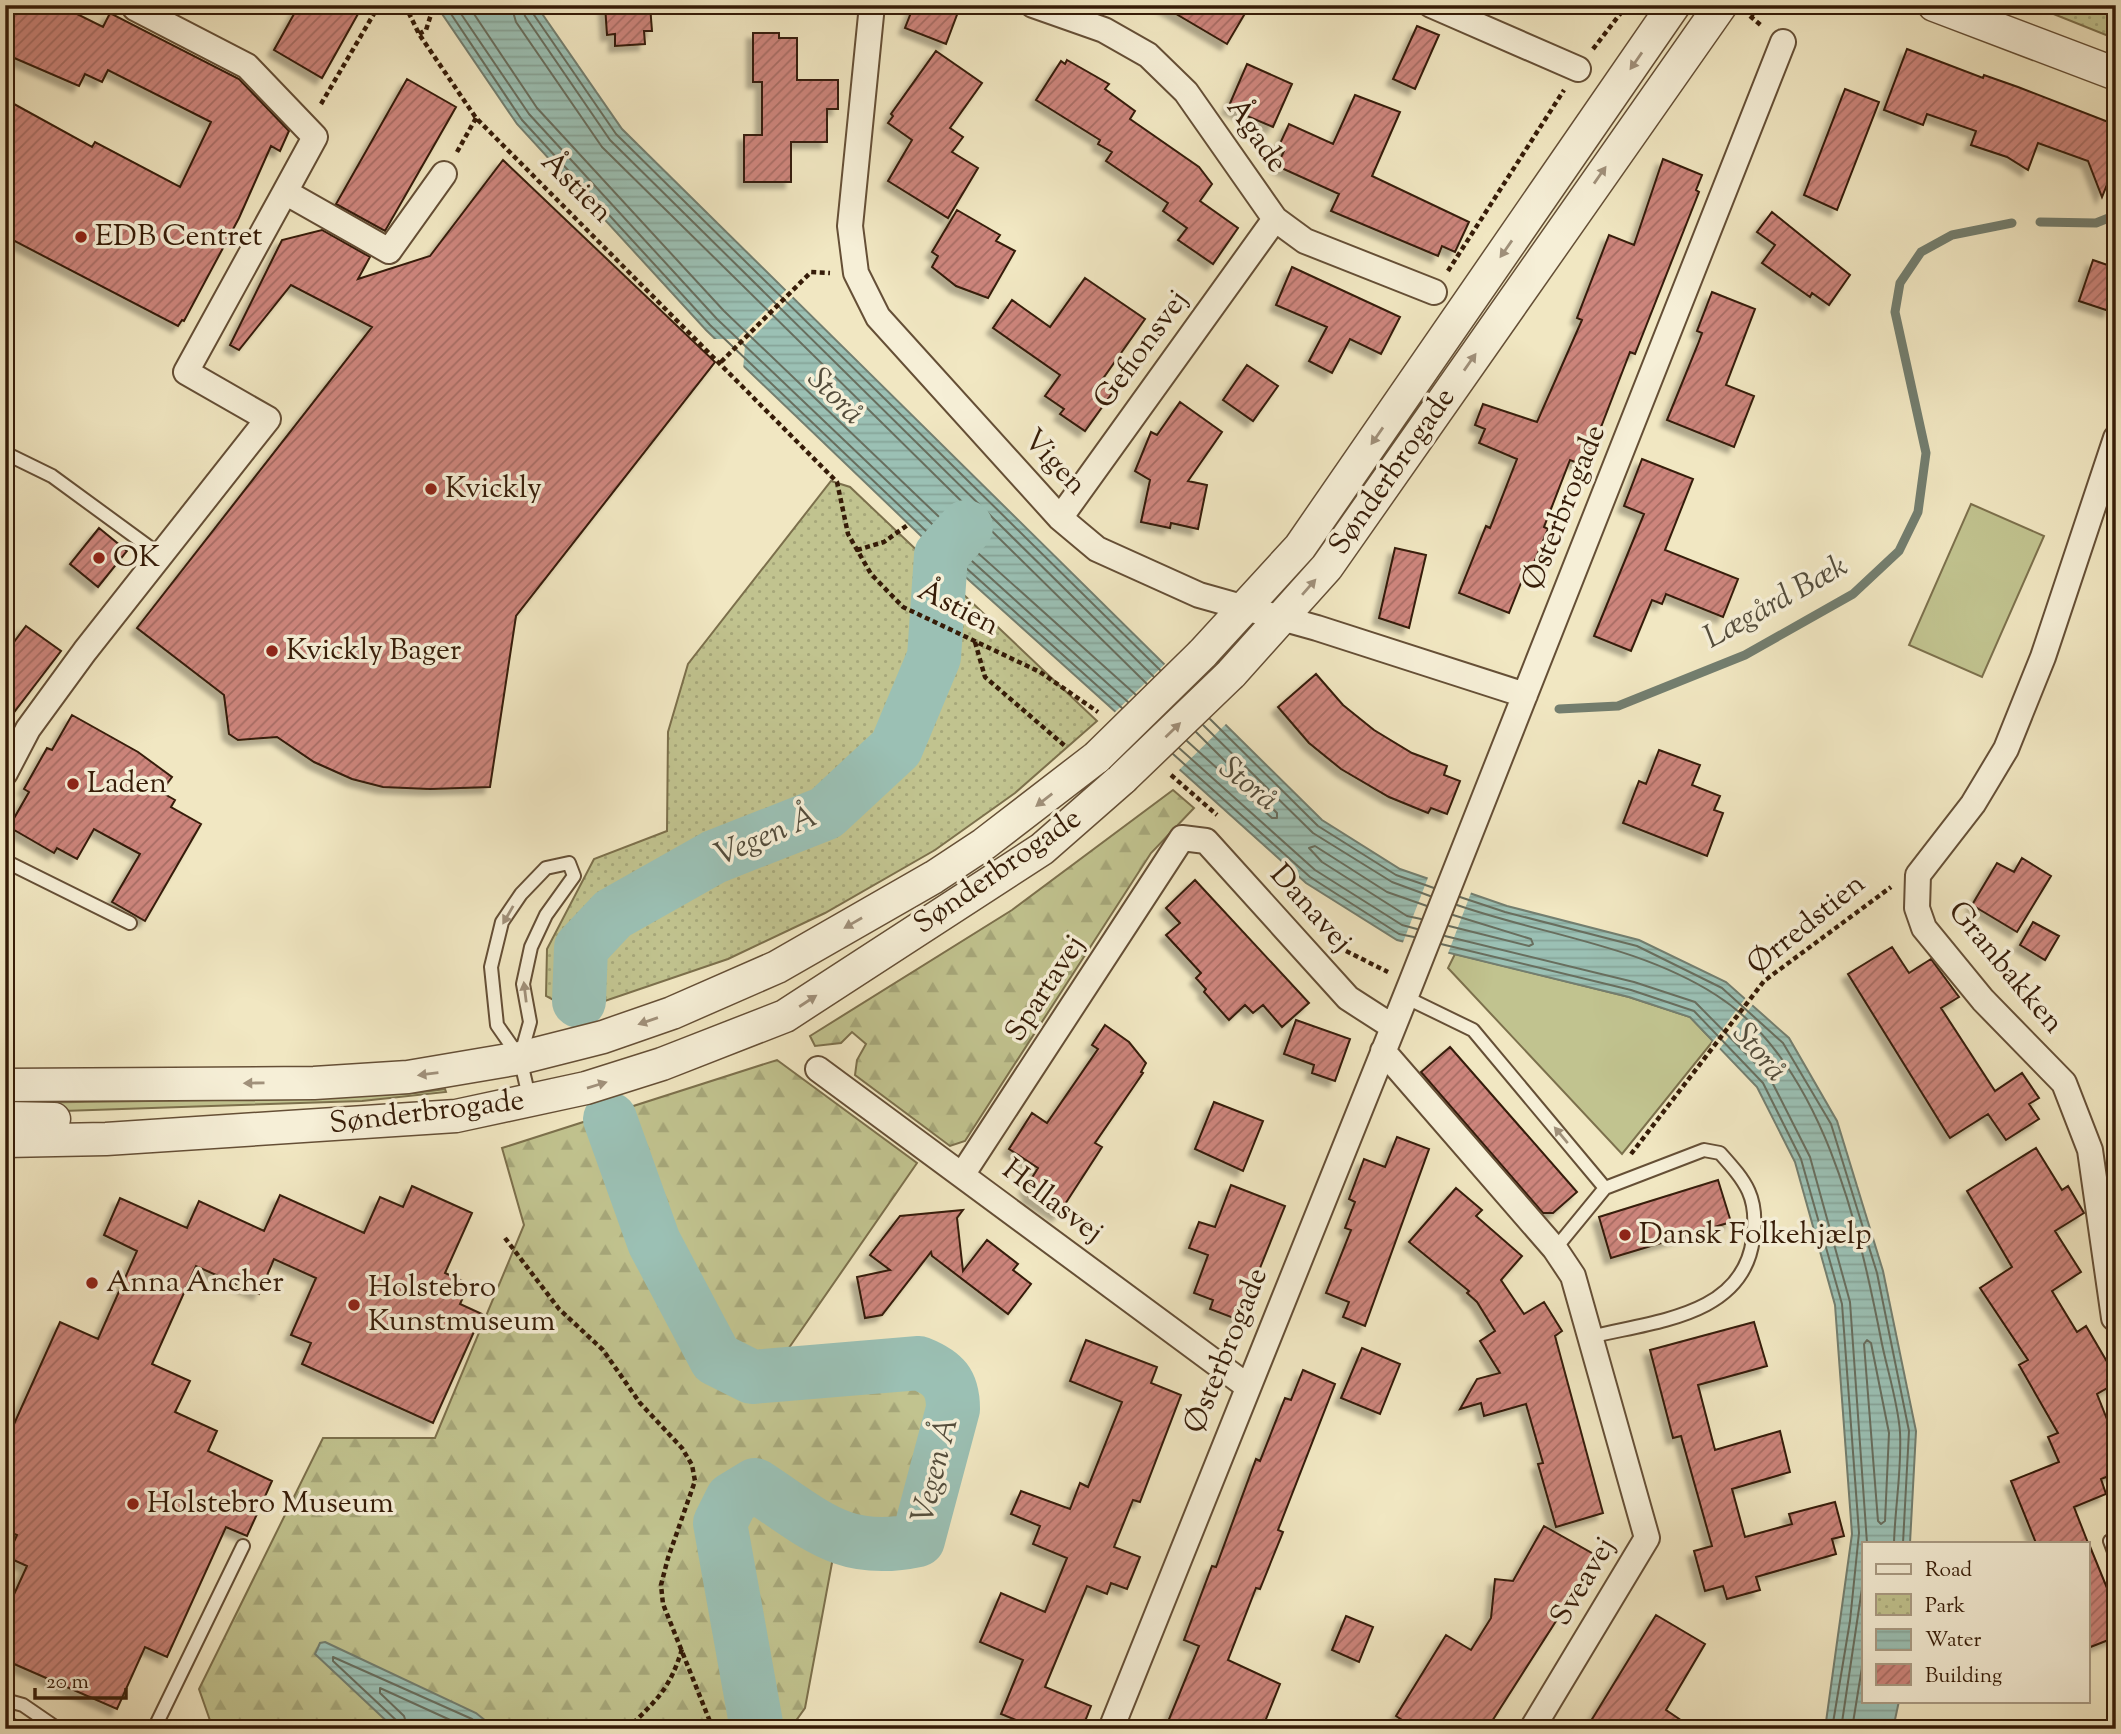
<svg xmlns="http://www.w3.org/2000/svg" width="2121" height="1734" viewBox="0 0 2121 1734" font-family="'Sorts Mill Goudy',serif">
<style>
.green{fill:#c1c38f;stroke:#7c704c;stroke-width:2}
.forest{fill:url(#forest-firs);stroke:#7c704c;stroke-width:2}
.park{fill:url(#park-dots);stroke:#7c704c;stroke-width:2}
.water{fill:url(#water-rules);stroke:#737e6f;stroke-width:2}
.pier{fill:#f1e7c2}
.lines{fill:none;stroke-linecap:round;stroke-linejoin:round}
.shore{stroke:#686e5e;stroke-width:2}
.stream{stroke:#737e6f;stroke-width:9}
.river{stroke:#9bc0b4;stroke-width:54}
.building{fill:url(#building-hatch);stroke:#361c08;stroke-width:2;filter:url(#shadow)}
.service-casing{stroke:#654f36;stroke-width:16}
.minor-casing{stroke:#654f36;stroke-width:28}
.tertiary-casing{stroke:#654f36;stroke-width:35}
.path{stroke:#361c08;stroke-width:4.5;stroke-dasharray:5 3.5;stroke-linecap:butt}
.service{stroke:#f6efd7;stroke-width:12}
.minor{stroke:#f6efd7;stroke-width:24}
.tertiary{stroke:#f6efd7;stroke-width:32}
.tertiary-bridge-casing{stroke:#654f36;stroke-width:35;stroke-linecap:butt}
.tertiary-bridge{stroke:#f6efd7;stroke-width:32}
.oneway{fill:#a0907a}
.poi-dot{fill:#8f2418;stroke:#f6efd7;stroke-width:2.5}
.labels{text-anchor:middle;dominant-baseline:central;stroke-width:7;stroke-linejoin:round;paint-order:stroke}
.street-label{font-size:30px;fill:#361c08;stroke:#f6efd7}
.poi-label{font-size:30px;fill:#361c08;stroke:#f6efd7;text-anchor:start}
.water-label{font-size:32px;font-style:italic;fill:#544d3c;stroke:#f6efd7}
</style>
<defs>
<pattern id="forest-firs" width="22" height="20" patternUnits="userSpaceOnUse" patternTransform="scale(1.75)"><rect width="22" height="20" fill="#c1c38f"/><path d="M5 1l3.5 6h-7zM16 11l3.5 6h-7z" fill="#a6a77a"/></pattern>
<pattern id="park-dots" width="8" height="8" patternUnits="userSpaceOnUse" patternTransform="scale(1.75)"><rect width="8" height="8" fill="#c1c38f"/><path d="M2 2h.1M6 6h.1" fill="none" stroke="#a6a77a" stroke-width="1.8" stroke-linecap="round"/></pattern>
<pattern id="water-rules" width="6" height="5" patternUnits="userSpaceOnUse" patternTransform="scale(1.75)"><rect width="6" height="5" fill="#9bc0b4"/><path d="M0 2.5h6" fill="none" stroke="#86a499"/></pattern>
<pattern id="building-hatch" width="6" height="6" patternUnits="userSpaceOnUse" patternTransform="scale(1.75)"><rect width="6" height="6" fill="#cd857c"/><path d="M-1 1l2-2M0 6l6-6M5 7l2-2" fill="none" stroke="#a76c64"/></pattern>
<filter id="shadow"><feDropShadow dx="-6" dy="6" stdDeviation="2" flood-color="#0004"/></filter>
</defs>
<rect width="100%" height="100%" fill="#f1e7c2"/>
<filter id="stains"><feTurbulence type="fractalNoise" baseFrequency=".00286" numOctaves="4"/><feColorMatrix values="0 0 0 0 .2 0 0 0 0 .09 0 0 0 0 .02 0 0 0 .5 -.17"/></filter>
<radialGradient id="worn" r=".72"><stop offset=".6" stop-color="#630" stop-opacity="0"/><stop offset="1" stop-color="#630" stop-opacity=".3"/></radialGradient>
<!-- green -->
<path class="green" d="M1971,504L2044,536L1982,677L1909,645Z
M1455,954L1629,997L1690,1017L1713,1041L1622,1154L1448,968Z
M445,1089L446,1092L362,1101L33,1112L5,1103L299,1099L415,1093Z"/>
<!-- forest -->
<path class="forest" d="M1173,790L1194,808L1151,853L965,1141L950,1146L855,1075L857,1060L866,1044L852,1032L841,1043L815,1046L810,1036L1012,910Z
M777,1060L917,1163L784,1355L909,1379L935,1400L908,1515L834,1552L805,1708L790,1729H213L199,1689L323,1438H435L524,1225L502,1148Z
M5,1714L33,1729H5Z"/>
<!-- park -->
<path class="park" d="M2031,5H2116V39Z
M831,481L850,487L1097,721L1015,793L935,850L825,913L728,959L596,1004L568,1008L546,996L547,949L594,859L667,831L668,732L688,664Z"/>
<!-- water -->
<path class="water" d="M436,5H536L622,129L1322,820L1400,869L1507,906L1639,940L1726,982L1789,1038L1837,1121L1883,1271L1916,1431L1910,1543H1864V1701H1899L1893,1729H1825L1852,1534L1835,1305L1795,1162L1757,1087L1690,1017L1629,997L1397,940L1306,883L941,555L706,330L517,124Z
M325,1642L476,1713L496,1729H395L315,1654L320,1643Z"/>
<!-- pier -->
<path class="pier" d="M788,288L795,295L745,345L743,371L710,339H737Z
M1167,662L1228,722L1177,772L1113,714Z
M1429,875L1472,890L1447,956L1402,945Z
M1747,996L1754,1003L1718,1051L1711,1044Z"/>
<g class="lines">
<!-- shore -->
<path class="shore" d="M445,5L522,120L710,325L946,550L1122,708
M455,5L529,114L717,319L952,543L1128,702
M468,5L537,108L724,311L959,536L1136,695
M511,5L516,22L602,147L1147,684
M522,5L525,16L610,140L1154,677
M531,5L532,12L616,134L1160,670
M1210,719L1318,826L1396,875L1434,888
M1203,725L1313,833L1392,882L1430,896
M1187,741L1272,818H1277V813L1196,732
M1179,748L1315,870L1402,925L1417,929
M1173,754L1310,877L1399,934L1414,937
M1460,897L1505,912L1637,946L1722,988L1783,1043L1831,1124L1877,1273L1909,1431L1903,1543
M1457,905C1543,935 1638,945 1716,995C1823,1063 1859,1227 1882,1344C1888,1373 1898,1403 1900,1432C1902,1469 1895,1507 1894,1543
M1421,919L1407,916L1322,862L1309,848L1315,846L1387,892L1427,906
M1449,926L1529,946L1533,944L1531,939L1453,915
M1445,936L1634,982L1695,1002L1770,1078L1810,1157L1850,1302L1867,1543
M1441,944L1631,990L1694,1011L1763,1083L1801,1159L1842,1304L1859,1533L1850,1621L1832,1729
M1867,1340L1871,1343L1889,1433L1885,1521L1881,1524L1878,1521L1864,1344Z
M399,1729L397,1721L333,1661V1657L472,1719L485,1729
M408,1729L404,1716L380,1693V1688L470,1729
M1841,1729L1864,1575
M1852,1729L1864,1655"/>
<!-- stream -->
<path class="stream" d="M2040,222L2096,223L2116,215
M1559,709L1618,706L1745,655L1853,594L1899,551L1918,512L1926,453L1895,312L1900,283L1921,252L1952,235L2012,223"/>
<!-- river -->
<path class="river" d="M579,1001L581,948L613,914L714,857L826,813L896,748L934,657L941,555L966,527
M610,1119L654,1242L716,1359L752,1377L919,1363C944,1373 953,1383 953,1409L918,1540C843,1556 815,1524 755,1485L732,1499L720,1523L757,1729"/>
</g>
<!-- building -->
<path class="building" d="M5,5H59L103,27L110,13L239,79L289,131L280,151L271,146L239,218L184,321L182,320L178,326L5,236V99L92,147L95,142L180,187L211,122L108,70L102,82L85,74L79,86L5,54Z
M299,5H363L322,78L274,50Z
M605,5H650L652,31H644L645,44L615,46V34L607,35Z
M914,5H941L958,12L946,44L905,28Z
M1161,5H1250L1227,44Z
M1417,26L1439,35L1415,89L1393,79Z
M753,33H779V38H797V80H838V109H827V142H791V182H744V135H762V82H753Z
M1907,49L1983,78L1984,75L2018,87L2116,125V162L2102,197L2088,161L2038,143L2028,170L2007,157L1971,145L1976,131L1927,114L1923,125L1884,110Z
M936,51L982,83L950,128L963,137L952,152L978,168L948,218L888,181L912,140L888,123L893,116L891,114Z
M1067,60L1109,84L1105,89L1135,111L1130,119L1199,167L1212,184L1200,201L1238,228L1213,264L1178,240L1187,228L1163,211L1168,203L1106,161L1112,152L1098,144L1100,140L1036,100L1061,61L1065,64Z
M1247,64L1292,84L1273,127L1228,108Z
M407,79L456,107L385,231L336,204Z
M1845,89L1879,102L1837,210L1804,195Z
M1355,95L1400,112L1372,176L1469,222L1455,252L1442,246L1438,256L1331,211L1339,194L1277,166L1284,151L1278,148L1289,124L1333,144Z
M1663,159L1702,175L1696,190L1699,192L1635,354L1630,352L1586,466L1570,460L1544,527L1548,529L1533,565L1529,563L1509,613L1459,593L1486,526L1490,528L1517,459L1479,443L1485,429L1475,425L1483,404L1537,422L1582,320L1577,318L1609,235L1634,245Z
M503,160L715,362L516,616L490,787L430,789L383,787L352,779L314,762L277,737L238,740L229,734L224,695L137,628L372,327L291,285L239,350L230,345L282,240L322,230L370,257L358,279L430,256Z
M957,210L1000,235L996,241L1015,251L988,298L956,286L932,267L938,256L932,252Z
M1772,212L1850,275L1829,305L1812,293L1810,297L1762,263L1775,245L1757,232Z
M2093,260L2116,268V292L2109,311L2079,301Z
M1292,267L1400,317L1381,354L1350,339L1332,373L1309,361L1327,327L1276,305Z
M1085,278L1145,319L1102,380L1115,389L1085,431L1060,414L1064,409L1045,396L1060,375L993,328L1012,300L1050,327Z
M1712,292L1755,309L1726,385L1754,396L1734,447L1667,420L1698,344L1702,333L1697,331Z
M1247,365L1278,386L1253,421L1223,400Z
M1180,402L1222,432L1188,481L1207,485L1198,529L1171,523L1170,528L1141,522L1150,480L1135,471L1151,432L1157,435Z
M1642,459L1693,479L1665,550L1738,579L1723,617L1666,594L1662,604L1652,600L1631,651L1594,636L1644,514L1624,506Z
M99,528L127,551L98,587L70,564Z
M1395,548L1426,555L1409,628L1379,618Z
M26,626L61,651L5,724V654Z
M1316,674L1343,705L1374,730L1412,753L1447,766L1444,775L1460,781L1447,814L1431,808L1428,813L1389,797L1341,769L1309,743L1278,707Z
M72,715L138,752L172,777L161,792L175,800L171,807L201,824L145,921L112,902L140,854L94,829L77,859L57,848L54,853L9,827L29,792L24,789L47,748L52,750Z
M1659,750L1700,765L1692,785L1720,796L1714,810L1723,813L1707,856L1623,823L1639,781L1646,784Z
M2022,858L2051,876L2017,932L1972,905L1997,863L2014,872Z
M1195,880L1309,1003L1282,1027L1263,1005L1253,1013L1245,1005L1229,1020L1204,992L1206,989L1196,978L1201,973L1166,935L1180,923L1166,908Z
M2033,922L2059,936L2045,960L2020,945Z
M1892,947L1909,973L1931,959L1959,997L1941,1008L1995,1091L2022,1073L2039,1098L2029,1104L2039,1119L2006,1140L1988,1114L1950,1138L1948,1135L1848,974Z
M1296,1020L1350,1039L1335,1081L1312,1073L1314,1065L1284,1054Z
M1105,1025L1129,1042L1146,1063L1141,1072L1143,1073L1095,1143L1102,1147L1058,1215L1028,1196L1030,1192L1025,1189L1038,1168L1009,1149L1032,1113L1047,1123L1098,1049L1092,1045Z
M1450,1047L1577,1192L1553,1213H1543L1421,1072Z
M1214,1102L1263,1121L1243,1171L1195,1149Z
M1397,1137L1429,1149L1365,1326L1343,1317L1349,1302L1326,1293L1351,1230L1345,1228L1355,1202L1349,1199L1364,1159L1385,1167Z
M2036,1148L2062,1190L2068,1186L2084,1213L2055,1231L2081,1272L2052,1291L2077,1332L2086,1326L2116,1377V1383L2097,1394L2116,1442V1473L2101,1479L2106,1494L2074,1507L2088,1543H2036L2011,1481L2059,1462L2048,1437L2058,1433L2019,1365L2028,1360L1980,1288L2012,1267L1967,1191Z
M1718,1180L1731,1222L1611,1258L1599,1217Z
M1231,1185L1285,1206L1239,1320L1210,1309L1213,1300L1194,1293L1208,1255L1189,1248L1199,1222L1215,1227Z
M412,1186L472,1213L445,1273L469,1284L460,1304L482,1314L433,1423L302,1364L311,1343L291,1335L316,1278L274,1259L259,1294L196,1266L152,1364L190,1381L175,1412L217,1431L208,1451L272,1481L247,1536L226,1527L167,1657L145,1647L117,1709L5,1660V1614L27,1566L7,1557L17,1535L5,1530V1444L60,1322L98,1339L137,1251L104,1235L120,1198L187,1228L199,1201L264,1231L280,1195L364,1233L380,1197L403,1207Z
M1456,1188L1482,1210L1476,1216L1522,1256L1501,1280L1524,1314L1544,1302L1562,1331L1555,1336L1603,1513L1556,1527L1538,1464L1543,1463L1526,1404L1484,1416L1481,1403L1460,1409L1477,1379L1500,1373L1480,1341L1495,1331L1477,1302L1467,1293L1469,1291L1409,1242Z
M963,1210L957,1218L963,1271L987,1240L1018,1264L1013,1270L1031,1284L1008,1314L932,1256L931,1252L882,1315L865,1318L857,1277L890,1270L870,1255L900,1216Z
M1754,1322L1767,1366L1698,1385L1715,1450L1780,1431L1790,1472L1732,1489L1745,1537L1792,1524L1789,1514L1835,1502L1844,1536L1832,1539L1836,1554L1756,1577L1760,1590L1727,1599L1723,1586L1705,1591L1694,1551L1712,1546L1681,1436L1673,1438L1650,1350Z
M1086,1340L1157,1367L1151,1383L1181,1395L1140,1502L1133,1500L1114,1547L1140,1557L1127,1589L1111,1583L1107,1594L1087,1586L1045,1687L1091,1706L1082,1729H1038L1001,1714L1023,1660L980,1642L1001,1593L1045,1612L1067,1558L1033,1544L1040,1526L1011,1514L1021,1491L1070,1509L1080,1483L1088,1487L1122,1402L1070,1381Z
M1362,1348L1400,1364L1380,1414L1341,1398Z
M1303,1370L1335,1384L1278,1530L1283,1532L1260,1589L1256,1588L1228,1660L1280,1684L1262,1729H1165L1199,1646L1184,1640L1212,1566L1216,1567L1256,1459L1260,1461L1285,1398L1291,1400Z
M1544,1526L1597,1556L1576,1594L1574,1593L1487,1729H1416L1396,1716L1446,1635L1471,1650L1491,1618L1495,1579L1513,1581Z
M2089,1544L2116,1610V1637L2088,1648Z
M1656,1615L1705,1644L1666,1710L1694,1729H1586Z
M1346,1616L1373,1627L1359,1662L1332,1650Z"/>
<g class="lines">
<!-- service casing -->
<g class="service-casing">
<path id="service" d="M5,453L52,476L160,555
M5,861L130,923
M1405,997L1473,1030L1605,1188
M521,1054L530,1022L523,984L531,947L546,915L574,876L569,863L546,868L521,894L502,922L491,967L497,1025L520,1058L530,1101
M1555,1249L1605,1188L1704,1150L1720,1153C1746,1182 1759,1197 1753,1239C1743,1317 1653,1321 1590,1337
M2116,1538L2110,1541L2116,1557
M5,1700L23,1705L58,1729
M154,1729L243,1546"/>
</g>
<!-- minor casing -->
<g class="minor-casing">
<path id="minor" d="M137,5L135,8L247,66L315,137L285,192L389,251L444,174
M872,5L850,226L856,273L878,317L1060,518L1097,549L1199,595L1317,628L1525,695
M1033,5L1104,30L1148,55L1186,92L1275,219L1305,241L1434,292
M1431,5L1578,69
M1060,518L1275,219
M5,773L28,729L85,651L268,419L186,372L285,192
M1383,1051L1555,1249L1573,1276L1647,1538L1532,1729
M818,1069L1247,1386
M962,1175L1182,838L1206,841L1348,998L1393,1027
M2114,1318L2090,1150L2064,1083L1983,1000L1924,928L1917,908L1918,875L1973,804L2006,749L2043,657L2116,438
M1111,1729L1411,983L1783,42"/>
</g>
<!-- tertiary casing -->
<g class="tertiary-casing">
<path id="tertiary" d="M1934,5L2116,74
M1202,654L1300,547L1674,5
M1231,674L1327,567L1721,5
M5,1085L314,1083L408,1077L520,1058L603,1037L672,1013L777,967L934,877L984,844L1097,757
M5,1118L54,1119
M5,1141L106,1139L456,1116L586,1088L662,1064L785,1016L1042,849L1123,778"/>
</g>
<!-- path -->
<path class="path" d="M405,5L419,34L476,118L837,482L848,534L871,574L903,607L1040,672L1098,712
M1752,15L1758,5
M1750,16L1763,27
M419,34L426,30L434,5
M1593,49L1627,5
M321,104L379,5
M457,152L476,118
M1448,271L1564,90
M721,362L811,272L830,273
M857,550L884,542L909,524
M975,642L985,677L1065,746
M1171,775L1217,815
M1346,951L1388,972
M1631,1154L1764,981L1891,887
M5,1182L10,1170
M505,1238L559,1309L603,1350L640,1403L682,1448L692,1465L695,1481L668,1558L661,1585L663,1604L713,1729
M627,1729C656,1701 670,1689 682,1649"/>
<!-- service -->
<use href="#service" class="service"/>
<!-- minor -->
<use href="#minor" class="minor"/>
<!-- tertiary -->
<use href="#tertiary" class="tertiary"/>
<!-- tertiary-bridge casing -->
<g class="tertiary-bridge-casing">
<path id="tertiary-bridge" d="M1097,757L1202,654
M1123,778L1231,674"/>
</g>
<!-- tertiary-bridge -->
<use href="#tertiary-bridge" class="tertiary-bridge"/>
</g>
<!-- one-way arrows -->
<defs><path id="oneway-solid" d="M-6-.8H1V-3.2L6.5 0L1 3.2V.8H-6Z" transform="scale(1.75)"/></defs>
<g class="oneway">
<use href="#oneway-solid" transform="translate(1636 61) rotate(125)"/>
<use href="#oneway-solid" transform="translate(1600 175) rotate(-55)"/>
<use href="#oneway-solid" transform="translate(1506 249) rotate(125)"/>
<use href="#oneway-solid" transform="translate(1470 362) rotate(-55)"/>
<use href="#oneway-solid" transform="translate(1377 436) rotate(125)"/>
<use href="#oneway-solid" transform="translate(1309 587) rotate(-49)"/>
<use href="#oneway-solid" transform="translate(1173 730) rotate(-44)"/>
<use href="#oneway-solid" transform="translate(1044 800) rotate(142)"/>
<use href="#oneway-solid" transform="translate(508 915) rotate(120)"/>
<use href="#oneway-solid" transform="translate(853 923) rotate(150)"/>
<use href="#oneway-solid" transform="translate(525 992) rotate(-97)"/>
<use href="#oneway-solid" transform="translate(808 1001) rotate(-33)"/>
<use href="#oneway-solid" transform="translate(648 1021) rotate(161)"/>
<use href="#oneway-solid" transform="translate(428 1074) rotate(173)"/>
<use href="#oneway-solid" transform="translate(254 1083) rotate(179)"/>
<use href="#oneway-solid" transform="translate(597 1085) rotate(-17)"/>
<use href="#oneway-solid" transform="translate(1561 1135) rotate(-130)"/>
</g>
<!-- markers -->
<g class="poi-dot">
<circle cx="81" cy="237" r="7"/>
<circle cx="431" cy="489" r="7"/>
<circle cx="99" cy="558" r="7"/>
<circle cx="272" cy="651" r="7"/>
<circle cx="73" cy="784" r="7"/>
<circle cx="1625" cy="1235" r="7"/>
<circle cx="92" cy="1283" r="7"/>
<circle cx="354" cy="1305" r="7"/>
<circle cx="133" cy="1504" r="7"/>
</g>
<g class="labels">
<!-- street labels -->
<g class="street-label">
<text transform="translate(1256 136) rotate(55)">Ågade</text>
<text transform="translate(576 188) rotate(45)">Åstien</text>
<text transform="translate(1142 350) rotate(-54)">Gefionsvej</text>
<text transform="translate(1054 463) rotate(47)">Vigen</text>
<text transform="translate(1393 472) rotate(-55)">Sønderbrogade</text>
<text transform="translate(1565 508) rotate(-68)">Østerbrogade</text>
<text transform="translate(958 609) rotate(27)">Åstien</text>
<text transform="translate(998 872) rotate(-35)">Sønderbrogade</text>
<text transform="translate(1310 909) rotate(48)">Danavej</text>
<text transform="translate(1807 925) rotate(-39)">Ørredstien</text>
<text transform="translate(2005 968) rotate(50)">Granbakken</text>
<text transform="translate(1046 989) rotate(-57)">Spartavej</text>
<text transform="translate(427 1113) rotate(-7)">Sønderbrogade</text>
<text transform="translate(1052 1202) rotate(37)">Hellasvej</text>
<text transform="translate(1227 1351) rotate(-68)">Østerbrogade</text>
<text transform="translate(1584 1582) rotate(-59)">Sveavej</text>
</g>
<!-- poi labels -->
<g class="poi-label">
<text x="95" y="237">EDB Centret</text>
<text x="445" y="489">Kvickly</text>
<text x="113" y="558">OK</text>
<text x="286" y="651">Kvickly Bager</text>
<text x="87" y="784">Laden</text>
<text x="1639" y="1235">Dansk Folkehjælp</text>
<text x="106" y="1283">Anna Ancher</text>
<text x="368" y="1288">Holstebro<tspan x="368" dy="34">Kunstmuseum</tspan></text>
<text x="147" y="1504">Holstebro Museum</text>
</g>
<!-- water labels -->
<g class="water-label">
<text transform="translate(835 397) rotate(45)">Storå</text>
<text transform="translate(1776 603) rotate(-29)">Lægård Bæk</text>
<text transform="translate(1248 785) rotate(39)">Storå</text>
<text transform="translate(766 837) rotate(-23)">Vegen Å</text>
<text transform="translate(1759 1053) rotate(50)">Storå</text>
<text transform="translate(936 1471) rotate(-76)">Vegen Å</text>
</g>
</g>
<!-- margin -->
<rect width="2121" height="1734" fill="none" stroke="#f1e7c2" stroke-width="28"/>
<rect x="7" y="7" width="2107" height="1720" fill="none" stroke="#361c08" stroke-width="3.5"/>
<rect x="14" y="14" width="2093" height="1706" fill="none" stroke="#361c08" stroke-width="2"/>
<!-- legend -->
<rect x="1862" y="1542" width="228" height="161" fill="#f6efd7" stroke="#a99b84" stroke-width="2"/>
<rect x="1876" y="1564" width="35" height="10" fill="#f6efd7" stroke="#a99b84" stroke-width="2"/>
<text x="1925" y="1576" font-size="21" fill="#361c08">Road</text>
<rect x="1876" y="1594" width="35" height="21" fill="url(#park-dots)" stroke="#a99b84" stroke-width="2"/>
<text x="1925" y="1612" font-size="21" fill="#361c08">Park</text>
<rect x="1876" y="1629" width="35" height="21" fill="url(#water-rules)" stroke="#a99b84" stroke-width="2"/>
<text x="1925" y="1646" font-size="21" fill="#361c08">Water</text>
<rect x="1876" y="1664" width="35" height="21" fill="url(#building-hatch)" stroke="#a99b84" stroke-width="2"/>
<text x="1925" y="1682" font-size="21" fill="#361c08">Building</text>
<!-- scale -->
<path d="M35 1688v10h91v-10" fill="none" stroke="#361c08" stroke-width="3.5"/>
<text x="46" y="1688" font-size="21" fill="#361c08" stroke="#f6efd7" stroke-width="5" paint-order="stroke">20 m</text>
<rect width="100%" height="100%" filter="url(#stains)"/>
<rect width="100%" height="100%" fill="url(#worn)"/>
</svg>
